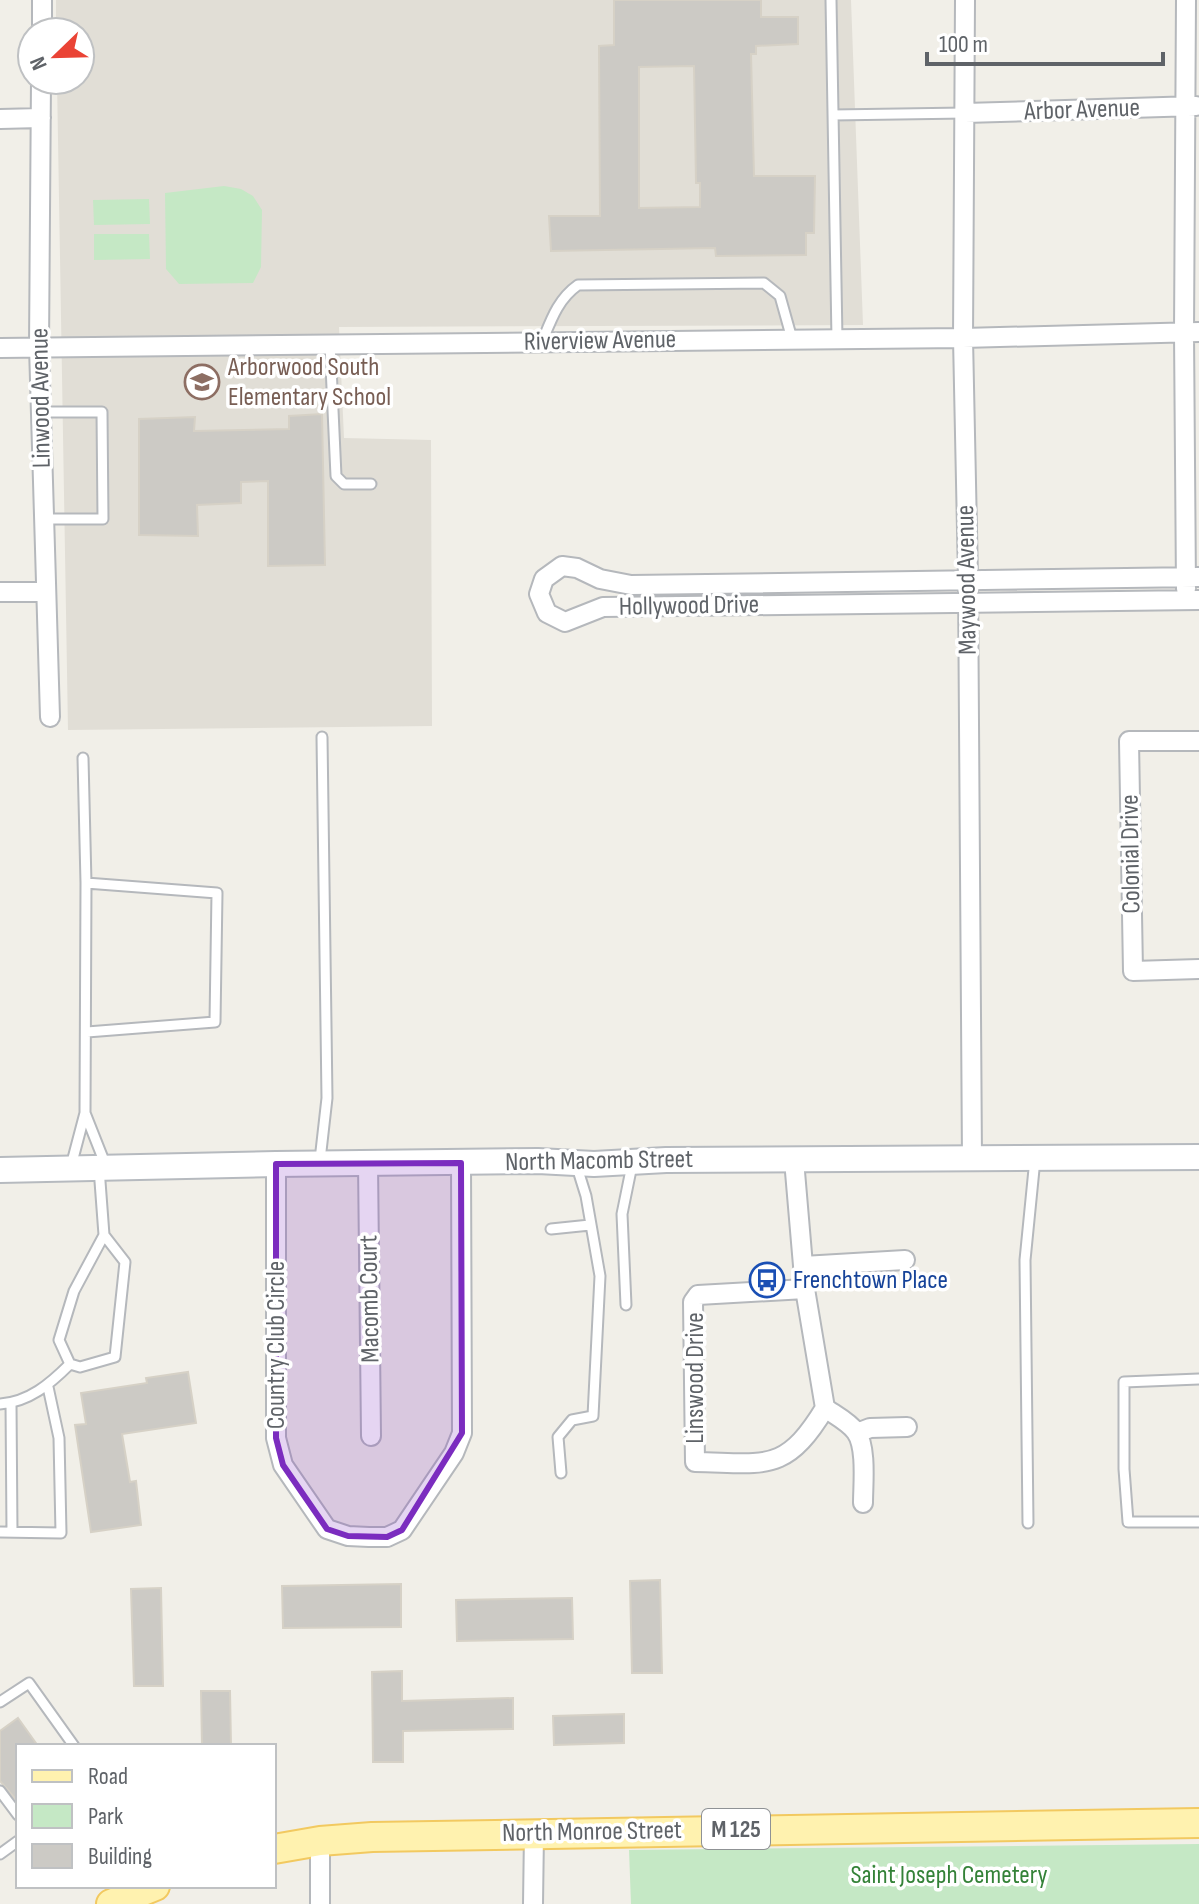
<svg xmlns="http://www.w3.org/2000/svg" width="1199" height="1904" viewBox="0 0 1199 1904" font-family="'Sofia Sans Condensed',sans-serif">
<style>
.education{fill:#e1ded6}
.green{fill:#c5e8c5}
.building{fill:#cccac5;stroke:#d6d1c6;stroke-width:2;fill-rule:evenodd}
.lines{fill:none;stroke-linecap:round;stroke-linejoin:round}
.lane-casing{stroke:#b5b8bc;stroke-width:13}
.street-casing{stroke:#b5b8bc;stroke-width:22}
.secondary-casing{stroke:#b6babf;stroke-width:28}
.primary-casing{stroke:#f2c960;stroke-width:32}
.lane{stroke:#fff;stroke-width:9}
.street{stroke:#fff;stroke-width:18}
.secondary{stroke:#fff;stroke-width:24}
.primary{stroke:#fff2af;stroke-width:28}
.marked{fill:#7b2cbf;fill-opacity:0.2;stroke:#7b2cbf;stroke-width:6;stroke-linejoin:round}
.labels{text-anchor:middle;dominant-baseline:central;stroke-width:7;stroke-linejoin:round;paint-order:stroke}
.shield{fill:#fff;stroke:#8f9295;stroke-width:2}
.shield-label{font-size:24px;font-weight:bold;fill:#5f6368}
.street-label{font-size:26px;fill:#5f6368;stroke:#fff}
.education-label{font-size:26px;fill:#785e54;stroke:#fff;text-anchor:start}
.transit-label{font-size:26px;fill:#164399;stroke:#fff;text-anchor:start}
.park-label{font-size:26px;fill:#348238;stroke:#fff}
</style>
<rect width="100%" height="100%" fill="#f1efe8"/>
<!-- education -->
<path class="education" d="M56,0H851L863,325L339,327L344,438L431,440L432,726L68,730L57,80H80V32H56Z"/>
<!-- green -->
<path class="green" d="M224,186L241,189L253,196L262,210L261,267L253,283L179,284L166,269L165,193Z
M149,199L150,224L94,225L93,200Z
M94,234H149L150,259L94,260Z
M1199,1844V1904H631L629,1850Z"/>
<!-- building -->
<path class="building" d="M614,0H761V17H798V44L756,46V54H751L754,176H815L814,233H806V255L716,256L715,248L551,251L549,216H600L599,46L614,45ZM694,66L696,183H700V207L639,208V67Z
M322,414L325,565L268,566V481L241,482V503L197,505L198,536L139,535V419L195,417L194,431L289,429V416Z
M188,1372L196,1423L122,1434L130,1482L136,1481L141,1525L91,1532L75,1425L86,1424L81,1393L147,1383L146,1378Z
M660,1580L662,1673H632L630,1581Z
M401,1584V1627L283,1628L282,1586Z
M161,1588L163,1686H134L131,1589Z
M572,1598L573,1639L457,1641L456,1600Z
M402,1671V1701L513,1698V1729L403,1731V1762H373L372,1672Z
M201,1691H230L231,1746H202Z
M624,1714V1743L554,1745L553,1716Z
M18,1718L38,1746H18V1802L0,1781V1731Z"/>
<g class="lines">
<!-- lane casing -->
<g class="lane-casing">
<path id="lane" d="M831,0L837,339
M833,115L965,113
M542,342C551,320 558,299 578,285L764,283L780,296L792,339
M330,344L336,476L344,484H371
M41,412H102L103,519H44
M83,758L86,883
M85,1113L106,1166
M320,1160L327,1098L322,737
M71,1166L85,1113L86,883L217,893L215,1022L87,1032
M99,1168L104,1235L74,1291L59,1340L70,1364L80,1367L115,1357L125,1262L104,1235
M551,1229L590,1225
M626,1305L622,1214L632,1165
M1199,1379L1124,1382V1469L1128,1522H1199
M11,1403L12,1532
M0,1404C29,1402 50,1384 70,1364
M561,1473L558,1437L572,1420L593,1416L600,1276L586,1196L577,1167
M1028,1523L1025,1260L1035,1159
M0,1532L61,1533L59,1438L48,1387
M0,1702L29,1683L74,1746
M0,1791L18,1815
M0,1854L18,1841"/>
</g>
<!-- street casing -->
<g class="street-casing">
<path id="street" d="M965,0L963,338L968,578L972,1160
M1186,0L1184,333L1186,589
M42,32V0
M41,80L39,347L50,717
M965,113L1196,106
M0,119L41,118
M0,348L963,338L1199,332
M1199,577L631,585L600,579L577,568L562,566L544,579L539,594L547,613L565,622L603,607L1199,600
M0,592H46
M1199,741H1129L1133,971L1199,969
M794,1160L805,1289L825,1408C785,1474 766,1463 695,1462L693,1302L698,1295L805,1289
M368,1163L371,1436
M276,1164V1438L283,1465L327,1529L348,1536L369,1537H387L402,1530L454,1453L462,1433L461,1163
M803,1266L905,1260
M825,1408C835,1415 849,1422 856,1432C867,1447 863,1485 863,1503
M857,1433L870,1428L907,1427
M320,1904V1841
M533,1904L534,1833"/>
</g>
<!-- secondary casing -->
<g class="secondary-casing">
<path id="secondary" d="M0,1170L276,1164L538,1161L594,1164L666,1160L1199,1157"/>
</g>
<!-- primary casing -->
<g class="primary-casing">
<path id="primary" d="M274,1849L320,1841L372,1837L1199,1823
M111,1904L155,1886"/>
</g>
<!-- lane -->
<use href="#lane" class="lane"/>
<!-- street -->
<use href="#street" class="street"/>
<!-- secondary -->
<use href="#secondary" class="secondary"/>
<!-- primary -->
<use href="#primary" class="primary"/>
</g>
<!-- marked area -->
<path class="marked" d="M461,1163L462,1433L402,1530L387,1537L348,1536L327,1529L283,1465L276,1438V1164Z"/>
<!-- icons -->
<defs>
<g id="school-ring" transform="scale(1.8)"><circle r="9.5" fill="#fff" stroke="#8d6e63" stroke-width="1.5"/><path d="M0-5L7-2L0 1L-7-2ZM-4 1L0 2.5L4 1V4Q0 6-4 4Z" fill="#8d6e63"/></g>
<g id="bus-ring" transform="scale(1.8)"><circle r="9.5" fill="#fff" stroke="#1a4fb4" stroke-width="1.5"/><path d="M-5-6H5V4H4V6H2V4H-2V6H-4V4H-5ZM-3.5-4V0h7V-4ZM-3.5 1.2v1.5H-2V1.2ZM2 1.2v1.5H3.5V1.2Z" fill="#1a4fb4"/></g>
</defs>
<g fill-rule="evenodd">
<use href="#school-ring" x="202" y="382"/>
<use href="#bus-ring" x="767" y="1280"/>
</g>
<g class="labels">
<!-- shield labels -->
<rect class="shield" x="702" y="1809" width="68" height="40" rx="6"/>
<g class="shield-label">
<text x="736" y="1829">M 125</text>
</g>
<!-- street labels -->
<g class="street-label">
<text transform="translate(1082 110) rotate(-2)">Arbor Avenue</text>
<text transform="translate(600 341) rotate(-1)">Riverview Avenue</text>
<text transform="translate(41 398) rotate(-91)">Linwood Avenue</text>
<text transform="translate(967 580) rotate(-91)">Maywood Avenue</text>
<text transform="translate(689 606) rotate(-1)">Hollywood Drive</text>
<text transform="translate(1131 854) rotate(-91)">Colonial Drive</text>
<text transform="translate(599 1161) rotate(-1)">North Macomb Street</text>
<text transform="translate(370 1299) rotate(-91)">Macomb Court</text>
<text transform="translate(276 1345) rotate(-90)">Country Club Circle</text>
<text transform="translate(695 1378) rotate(-90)">Linswood Drive</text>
<text transform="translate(592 1832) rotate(-1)">North Monroe Street</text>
</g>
<!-- education labels -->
<g class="education-label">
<text x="228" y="367">Arborwood South<tspan x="228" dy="30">Elementary School</tspan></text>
</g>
<!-- transit labels -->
<g class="transit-label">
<text x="793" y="1280">Frenchtown Place</text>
</g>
<!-- park labels -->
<g class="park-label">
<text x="949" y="1875">Saint Joseph Cemetery</text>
</g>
</g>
<!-- legend -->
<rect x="16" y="1744" width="260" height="144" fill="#ffffff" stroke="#bfc1c3" stroke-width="2"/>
<rect x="32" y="1770" width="40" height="12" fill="#fff2af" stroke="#bfc1c3" stroke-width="2"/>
<text x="88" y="1784" font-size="24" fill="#5f6368">Road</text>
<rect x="32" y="1804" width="40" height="24" fill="#c5e8c5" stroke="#bfc1c3" stroke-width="2"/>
<text x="88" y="1824" font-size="24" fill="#5f6368">Park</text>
<rect x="32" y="1844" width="40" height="24" fill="#cccac5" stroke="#bfc1c3" stroke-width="2"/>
<text x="88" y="1864" font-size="24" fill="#5f6368">Building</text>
<!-- north arrow -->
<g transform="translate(56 56) rotate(247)"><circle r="38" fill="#ffffff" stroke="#bfc1c3" stroke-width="2"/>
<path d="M0-6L14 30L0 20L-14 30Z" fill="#ea4335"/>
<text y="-12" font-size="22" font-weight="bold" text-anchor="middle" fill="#5f6368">N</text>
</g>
<!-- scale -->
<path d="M927 52v12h236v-12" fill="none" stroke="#5f6368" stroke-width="4"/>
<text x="939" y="52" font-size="24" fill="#5f6368" stroke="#ffffff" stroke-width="6" paint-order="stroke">100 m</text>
</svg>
